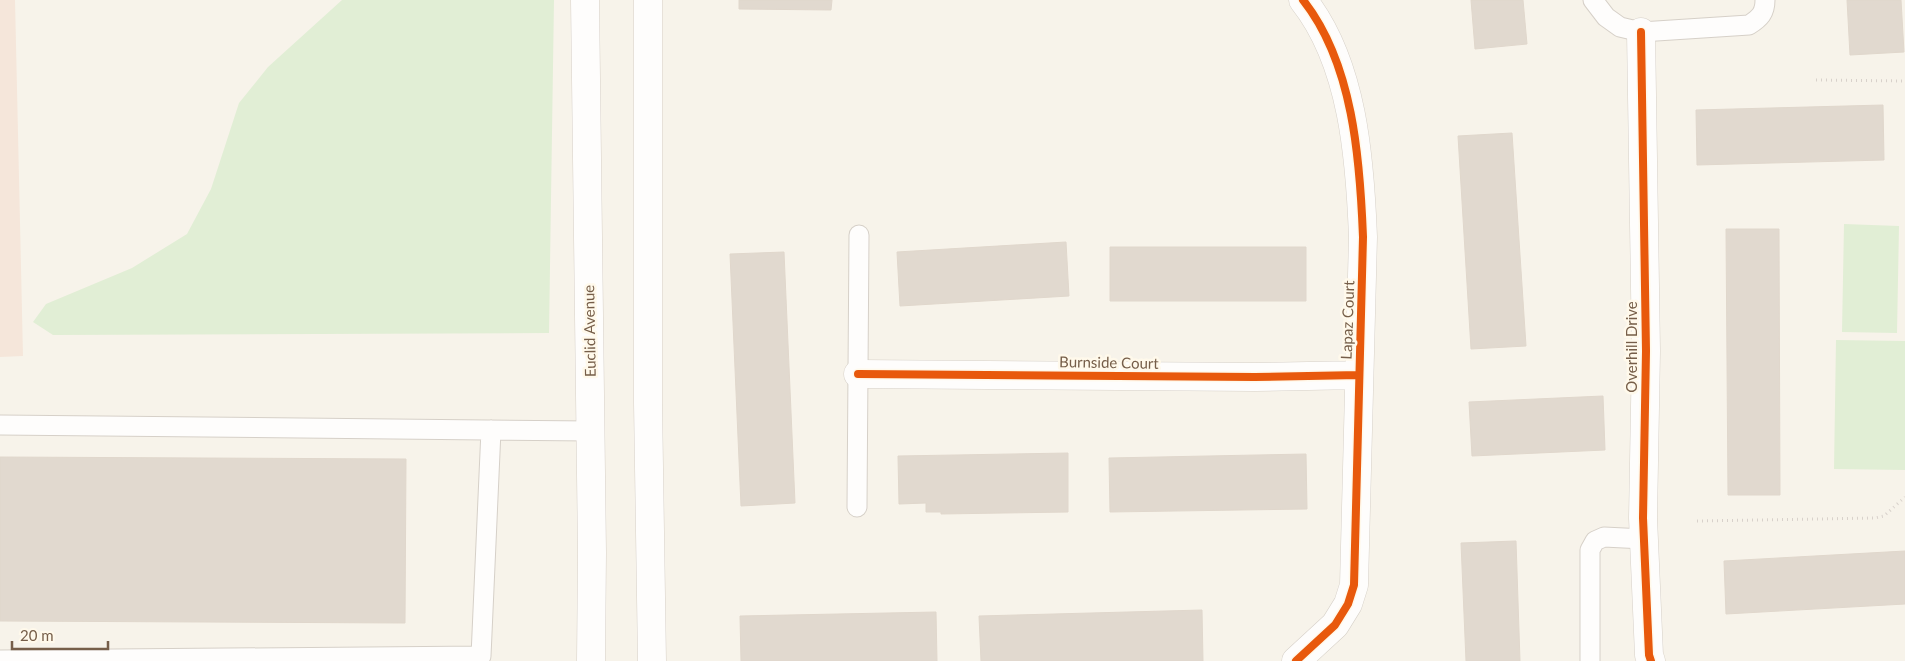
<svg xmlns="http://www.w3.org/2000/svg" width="1905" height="661" viewBox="0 0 1905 661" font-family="Lato,sans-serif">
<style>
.commercial{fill:#f5e6da}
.green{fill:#e1eed5}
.building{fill:#e1d9cf;stroke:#e0d7cc}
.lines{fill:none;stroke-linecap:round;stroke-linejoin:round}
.lane-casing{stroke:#d6d0c8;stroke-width:21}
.street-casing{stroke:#d6d0c8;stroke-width:29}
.secondary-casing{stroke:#d7d0c8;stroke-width:29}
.path{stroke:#d8d1cb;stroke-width:3;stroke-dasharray:1 4;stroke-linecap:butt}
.lane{stroke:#fefdfc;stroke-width:19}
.street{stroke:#fefdfc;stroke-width:28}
.secondary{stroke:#fefdfc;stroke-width:28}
.cycleway-casing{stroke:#fff9eb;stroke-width:11}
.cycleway{stroke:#e8590c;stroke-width:8}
.labels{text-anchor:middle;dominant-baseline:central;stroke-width:5;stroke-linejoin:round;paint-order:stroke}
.street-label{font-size:15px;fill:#765e49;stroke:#fff9eb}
</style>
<rect width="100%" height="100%" fill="#f7f3ea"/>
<!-- commercial -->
<path class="commercial" d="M0,0H15L23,356L0,357Z"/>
<!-- green -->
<path class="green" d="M342,0H554L549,333L53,335L33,322L46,304L132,268L187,234L211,189L239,103L268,67Z
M1844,224L1899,226L1897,333L1842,332Z
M1836,340L1905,341V470L1834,469Z"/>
<!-- building -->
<path class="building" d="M739,0H832L831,10L739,9Z
M1471,0H1523L1527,44L1475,49Z
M1847,0H1901L1904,52L1850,55Z
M1883,105L1884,160L1697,165L1696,110Z
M1512,133L1526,346L1471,349L1458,136Z
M1726,229H1779L1780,495H1728Z
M1066,242L1069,296L900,306L897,252Z
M1110,247H1306V301H1110Z
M784,252L795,503L741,506L730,254Z
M1603,396L1605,450L1472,456L1469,402Z
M1068,453V512L941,514V512H926V503L899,504L898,456Z
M1306,454L1307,509L1110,512L1109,458Z
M0,457L406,459L405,623L0,621Z
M1516,541L1520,661H1466L1461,543Z
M1905,551V604L1726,614L1724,561Z
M1202,610L1203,661H981L979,616Z
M936,612L937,661H741L740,616Z"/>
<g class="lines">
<!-- lane casing -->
<g class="lane-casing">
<path id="lane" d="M1593,0L1606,17L1620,27L1641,32L1749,25C1760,18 1765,13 1765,0
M0,425L591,431
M857,507L859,235
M0,660L481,656L491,430
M1590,661V550L1595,541L1604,537L1644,539"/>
</g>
<!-- street casing -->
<g class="street-casing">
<path id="street" d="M1641,32L1646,351L1643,518L1649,655L1651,661
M858,374L1255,377L1359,375
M1296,661L1335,625L1348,604L1354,585L1363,237C1360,159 1353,63 1303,0"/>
</g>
<!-- secondary casing -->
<g class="secondary-casing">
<path id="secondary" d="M585,0L592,553L591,661
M648,0V403L652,661"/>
</g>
<!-- path -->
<path class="path" d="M1816,80L1905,81
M1697,521L1875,518L1884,516L1905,497"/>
<!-- lane -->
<use href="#lane" class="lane"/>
<!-- street -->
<use href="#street" class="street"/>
<!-- secondary -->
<use href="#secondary" class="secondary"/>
<!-- cycleway casing -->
<g class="cycleway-casing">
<path id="cycleway" d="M1641,32L1646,351L1643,518L1649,655L1651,661
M858,374L1255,377L1359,375
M1296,661L1335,625L1348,604L1354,585L1363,237C1360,159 1353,63 1303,0"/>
</g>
<!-- cycleway -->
<use href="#cycleway" class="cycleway"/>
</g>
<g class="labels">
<!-- street labels -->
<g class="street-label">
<text transform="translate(1347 320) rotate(-88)">Lapaz Court</text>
<text transform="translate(589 331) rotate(-91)">Euclid Avenue</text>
<text transform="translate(1631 347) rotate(-90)">Overhill Drive</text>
<text transform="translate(1109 362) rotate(1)">Burnside Court</text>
</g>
</g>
<!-- scale -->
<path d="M12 641v8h96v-8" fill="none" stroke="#765e49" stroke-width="2.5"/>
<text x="20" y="641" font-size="15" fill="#765e49" stroke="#fff9eb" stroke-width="4" paint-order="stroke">20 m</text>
</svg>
